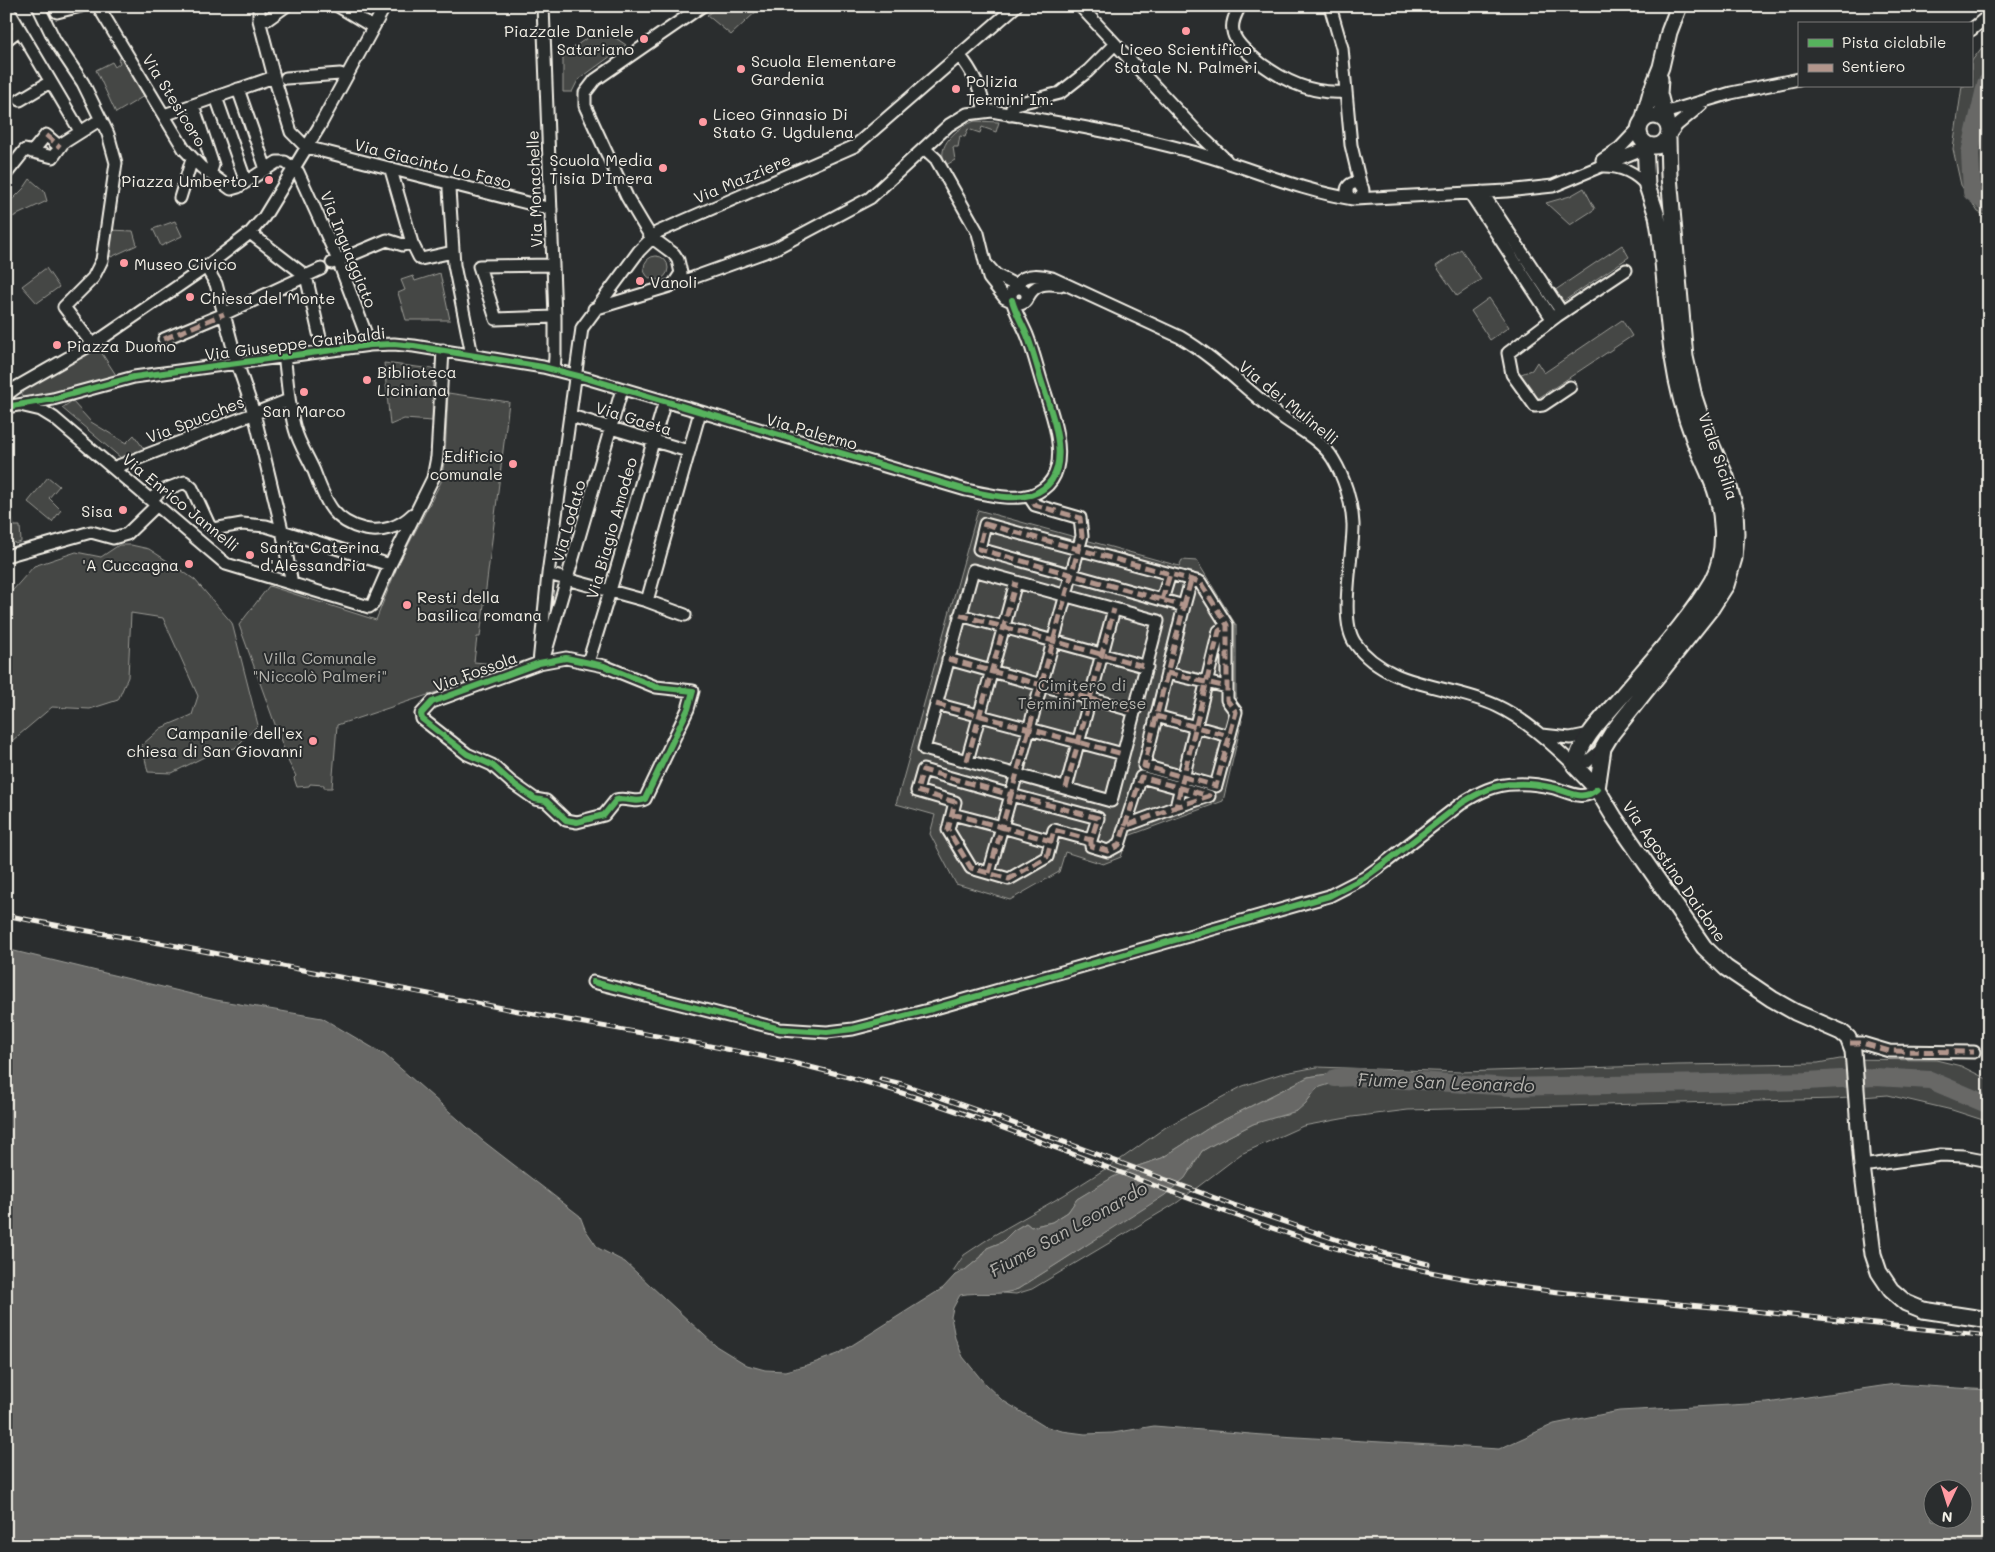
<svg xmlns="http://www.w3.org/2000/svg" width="1995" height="1552" viewBox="0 0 1995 1552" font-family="Mali,sans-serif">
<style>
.green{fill:#444645;stroke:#9c9c96}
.water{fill:#676866;stroke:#9f9f9a;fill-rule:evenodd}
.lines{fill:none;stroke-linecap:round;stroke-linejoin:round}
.river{stroke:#676866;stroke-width:18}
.minor-casing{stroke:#f4f1e8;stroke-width:15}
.major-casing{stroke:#f4f1e8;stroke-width:19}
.minor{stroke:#2a2d2e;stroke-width:11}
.major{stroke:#2a2d2e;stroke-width:15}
.rail-casing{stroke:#f4f1e8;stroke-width:5}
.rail{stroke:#2a2d2e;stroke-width:3;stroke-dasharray:9;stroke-linecap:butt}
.quiet{stroke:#b2968c;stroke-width:5;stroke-dasharray:10 5;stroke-linecap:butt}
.cycleway-casing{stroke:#2a2d2e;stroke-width:9}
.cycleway{stroke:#56b35d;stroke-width:6}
.poi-dot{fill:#ff9aa2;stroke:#2a2d2e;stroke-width:2}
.labels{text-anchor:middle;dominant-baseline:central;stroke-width:4;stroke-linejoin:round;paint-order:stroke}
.poi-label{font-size:16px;fill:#f4f1e8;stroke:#2a2d2e;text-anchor:start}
.street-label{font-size:16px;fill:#f4f1e8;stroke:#2a2d2e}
.park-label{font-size:16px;fill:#b6b5af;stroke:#2a2d2e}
.water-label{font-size:18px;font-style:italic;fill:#b5b3ae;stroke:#2a2d2e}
</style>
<rect width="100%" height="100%" fill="#2a2d2e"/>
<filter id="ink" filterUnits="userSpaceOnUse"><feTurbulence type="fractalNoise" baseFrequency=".02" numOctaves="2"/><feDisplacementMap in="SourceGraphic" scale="10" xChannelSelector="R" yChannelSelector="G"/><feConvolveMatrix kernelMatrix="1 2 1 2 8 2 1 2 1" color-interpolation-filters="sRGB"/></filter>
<g filter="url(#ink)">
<!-- green -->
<path class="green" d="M719,6H769L760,8L731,35L707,15Z
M601,28L626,45L578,80L572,92H563V55Z
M1989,38V217L1978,212L1961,185L1953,149L1962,86H1971V62Z
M121,57L144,96L116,113L96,70L112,62L115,67L120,63L118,59Z
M975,121L999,122L996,132L982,127L980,133L968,129L965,137L960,136L958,147H953L955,160L946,165C934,146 958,127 975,121Z
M30,179L44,191L47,201L6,220V197L12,200L24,188Z
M1584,188L1595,209L1570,225L1546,203L1570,196Z
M175,221L182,236L161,246L153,229Z
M110,230L133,231L137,245L111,257L107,251Z
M1622,245L1629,257L1561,303L1554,291Z
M1461,249L1481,280L1457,296L1436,266Z
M644 268a12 12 0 1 1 24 0a12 12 0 1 1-24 0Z
M46,268L59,287L37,303L22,286Z
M440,273L450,320H406L398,293L405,290L401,280L413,276L415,281Z
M1489,298L1509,327L1490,340L1471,311Z
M1622,320L1632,336L1537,399L1521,374L1532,370L1537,362L1544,373Z
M95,349H99L116,375L113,379L50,396L24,400L19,390Z
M384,363L433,369L432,421L404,419L390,425Z
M448,393L509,402L480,637H477L474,662L495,664L494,673L337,725L332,788H324V785L310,784L309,786L297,787L294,778L296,776L289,763L239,625L269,586L376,620L398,565L441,482L445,456Z
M72,401L91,422L126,443L134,435L144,449L121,458L62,408Z
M48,477L59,486L49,498L61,510L52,522L28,502Z
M6,484L14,526H20L21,542L15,544L14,542L8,544L6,542Z
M978,510L1179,566L1182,560L1197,561L1236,625V701L1242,721L1223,801L1128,836L1121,857L1103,864L1065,852L1059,872L1010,900L956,884L930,834L935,815L896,804Z
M119,545H131L149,549L178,568L195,580L232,623L258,725L235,748L204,757L172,773L148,772L142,745L161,728L192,715L198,696L163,618L131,613L128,677L118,700L90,709L52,707L6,746V598L34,566L76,552L101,557Z
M1840,1059L1936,1060L1961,1066L1989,1080V1122L1952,1110L1888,1095L1835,1099L1408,1110L1352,1117L1303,1126L1241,1154L1178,1202L1032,1289L1016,1294L1003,1293L1018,1289L1085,1246L1193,1168L1197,1159L1202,1151L1214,1144L1253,1124L1268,1118L1287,1115L1310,1098C1314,1083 1336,1083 1348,1081L1347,1071L1308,1077L1212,1126L1162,1158L1138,1166L1113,1178L1077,1199L1068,1212L1052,1222L1031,1227L1026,1223L1014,1230L1002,1242L987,1248L981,1257L965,1270L953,1271L964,1255L994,1235L1064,1195L1121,1159L1166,1127L1243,1086L1280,1074L1317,1067L1461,1072L1678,1065L1818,1063Z"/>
<!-- water -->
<path class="water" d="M6,949L216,1000L322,1018L385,1055L483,1141L580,1216L585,1229L598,1248L625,1262L716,1346L747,1365L765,1370L785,1371L811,1364L838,1354L943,1288L955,1275L965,1270L981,1257L987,1248L1002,1242L1014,1230L1026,1223L1031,1227L1052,1222L1068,1212L1077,1199L1113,1177L1138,1166L1162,1158L1212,1126L1308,1077L1347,1071L1358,1077L1348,1081L1330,1084L1317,1088L1306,1103L1297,1111L1253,1124L1214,1144L1202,1151L1185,1178L1165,1195L1018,1289C1000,1297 979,1291 960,1295L953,1308L951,1317L955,1338L963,1357L985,1384L1002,1400L1044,1426L1062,1431L1085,1434L1113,1433L1154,1426L1263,1435L1499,1449L1554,1424L1619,1411L1767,1403L1895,1384L1989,1390V1546H6ZM1932,1490H1962V1520H1932Z"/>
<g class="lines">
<!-- river -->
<path class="river" d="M1989,80L1986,84L1970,153L1972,192L1989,205
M1335,1078L1358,1077L1511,1087L1807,1081L1875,1077L1930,1080L1989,1105"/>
<!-- minor casing -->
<g class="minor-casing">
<path id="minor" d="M6,6L80,131
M38,6L55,41L83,83L108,134L116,163L102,260L93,278L64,307L92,344
M55,6L57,12L81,6
M98,6L184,149L201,167L231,189L238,187L277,162H285L298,172L338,260L370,345
M259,6V20L274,77L291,132L306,147L551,209
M338,6L373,27
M543,6L555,317V357L554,370
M1080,6L1199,134L1226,160
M1240,6C1236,14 1231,22 1233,31C1234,40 1242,47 1248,53C1275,77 1309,95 1345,92
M1330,6L1342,48L1351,145L1361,187
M259,20L268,19L286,6
M1971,30L1989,15
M6,40L19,30
M959,55C971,69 984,93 984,112
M286,78L340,74L346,77
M238,89L266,169
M216,97L246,182
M20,100L50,82
M193,105L213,165L210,174
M164,115L274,77
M1010,115L1012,108L1016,104L1060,93L1088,71L1114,45
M1654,116L1731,93L1799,79
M1668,137L1677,125L1701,105
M924,148L936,159L978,233L989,278L1005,298L1018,304
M32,152L46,135L60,147
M1602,160L1620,148L1639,128
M1604,166C1621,166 1636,173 1647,186
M391,170L412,243
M6,174L25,150L53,157L63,143L101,119
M1347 191a8 8 0 1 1 16 0a8 8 0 1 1-16 0Z
M450,184L449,189L454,265L472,355
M1470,193L1549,314L1554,317L1557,316L1560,312L1559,308L1482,192
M180,198L192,159
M1355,199L1507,191L1553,186L1645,148L1653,147
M250,233L306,276L323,351
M332,263L387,240L403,245L412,243L419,257L421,259L453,252
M553,265L479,266L496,319L555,317
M987,265L996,275L1021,288
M206,267L216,284L237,363L254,413L282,530L292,584
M673,285L681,273L678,260L674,254L651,237L643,224L627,197L585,106V93L595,80L702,6
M1011 296a8 8 0 1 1 16 0a8 8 0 1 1-16 0Z
M1012,291C1020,274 1035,273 1052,278L1180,337C1216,358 1245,389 1278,414C1296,428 1321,439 1333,459C1344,477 1352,502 1353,524C1354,553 1338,620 1355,643C1387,689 1451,684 1497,706C1525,719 1553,745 1575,766L1587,762L1603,748
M1028,297C1035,283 1046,283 1060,285
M594,309L673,285L776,248L870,198L949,125L967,114L992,111C1058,123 1124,133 1189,151C1244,165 1296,190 1353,199
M164,339L224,314L321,269
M284,356C288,381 288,405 295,429C299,444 308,457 314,471C325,499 331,521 364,529C382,533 400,527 413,514
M1570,387L1543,405L1535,406L1512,374L1508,353L1557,316L1626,270
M6,395L17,387L101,339L206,267L250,233L264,217L319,127L385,6
M24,406L41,410L54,418L226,564L369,607L373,604L390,565L433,478L437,457L443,350
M6,407L53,399L134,377L370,345L394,344L414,346L543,367L586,378L966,490C985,494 1011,501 1031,495C1079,479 1052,415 1042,383C1037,367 1033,350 1027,335C1022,323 1015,312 1012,300
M571,416L688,451
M113,468L289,400
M151,500L159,492L185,482L192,488L209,525L213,529L242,524L266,526L390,565
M985,524L1200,582L1227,625V700L1236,712L1216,786L1144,766L1184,606L979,549Z
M6,556L91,532L113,538L127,534L157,505
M973,570L1158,621L1111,801L924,749Z
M548,574L647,601L685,615
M1162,600L1170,574
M647,601L700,412
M1184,606L1191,580
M960,615L1147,667
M544,658L622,389
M566,658L604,666L656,687L693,691L688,709L645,799C637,804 626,797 616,800L604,815L577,822L566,820L546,801L535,799L511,782L492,765L467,754L422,719L421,714L432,702L539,663Z
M948,659L1135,711
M588,662C616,576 639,488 665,401
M539,663L548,574L582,328L639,251L658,232L855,146L1016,6
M1167,673L1227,687
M936,704L1123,754
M1156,716L1229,736
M1542,735L1570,738L1590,734
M967,761L1016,582
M1066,788L1114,609
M952,814L1002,827L1011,795L1098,818L1091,840L1054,830L1047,857L1009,879L971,868L948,830L955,802L917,791L923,770L1011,795L1082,536L1080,518L1035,505L1029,496
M1125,826L1141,777L1209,796L1176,807
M1091,840V846L1108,851L1119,845L1125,826L1176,807L1219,631L1227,625
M989,873L1002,827L1051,841
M593,982L780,1029L827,1032L853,1029L932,1009L1329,896L1364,878L1386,862L1462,803C1478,793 1495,784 1515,784C1528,783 1541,785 1554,788C1569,792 1583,802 1597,789
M1850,1043H1862L1889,1051L1974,1052
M1862,1166L1941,1155L1963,1156L1989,1161"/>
</g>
<!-- major casing -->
<g class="major-casing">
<path id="major" d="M1660,79L1659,94L1667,124
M1639 131a15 15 0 1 1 30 0a15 15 0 1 1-30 0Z
M1643,121L1651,92L1661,67L1669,32L1679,6
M1645,143L1647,186L1657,216L1660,234C1665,275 1667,317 1673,358C1677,385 1684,413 1694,439C1699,453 1707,467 1712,481C1724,510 1728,552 1712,581C1688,622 1651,661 1621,697C1603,718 1581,738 1575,766L1597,789L1614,817L1704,947L1726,968L1772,999L1795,1012L1841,1032L1848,1038L1853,1051L1862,1166L1873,1254L1879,1272L1891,1290L1906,1303L1923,1310L1989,1320
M1597,789L1603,748L1612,733L1712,607L1726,585L1734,558L1736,534L1735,508L1726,477L1706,433L1694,397L1685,357L1669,176L1668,139"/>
</g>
<!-- minor -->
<use href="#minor" class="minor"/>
<!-- major -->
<use href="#major" class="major"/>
<!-- rail casing -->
<g class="rail-casing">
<path id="rail" d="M6,915C63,928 120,936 177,946C294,968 411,991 529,1013C622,1030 717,1045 810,1067C1002,1114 1179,1207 1371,1258C1486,1289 1606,1297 1724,1308C1813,1317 1901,1327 1989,1336
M881,1079L902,1084L1002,1119L1234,1205L1359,1247L1428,1264"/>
</g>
<!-- rail -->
<use href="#rail" class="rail"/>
<!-- quiet -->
<path class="quiet" d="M46,135L60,147
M164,339L224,314
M985,524L1200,582L1227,625V700L1236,712L1216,786L1144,766L1184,606L979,549Z
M1162,600L1170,574
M1184,606L1191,580
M960,615L1147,667
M948,659L1135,711
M1167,673L1227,687
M936,704L1123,754
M1156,716L1229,736
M967,761L1016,582
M1066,788L1114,609
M952,814L1002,827L1011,795L1098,818L1091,840L1054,830L1047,857L1009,879L971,868L948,830L955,802L917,791L923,770L1011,795L1082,536L1080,518L1035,505L1029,496
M1125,826L1141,777L1209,796L1176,807
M1091,840V846L1108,851L1119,845L1125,826L1176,807L1219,631L1227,625
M989,873L1002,827L1051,841
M1850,1043H1862L1889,1051L1974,1052"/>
<!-- cycleway casing -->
<g class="cycleway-casing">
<path id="cycleway" d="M6,407L53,399L134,377L370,345L394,344L414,346L543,367L586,378L966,490C985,494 1011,501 1031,495C1079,479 1052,415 1042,383C1037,367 1033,350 1027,335C1022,323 1015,312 1012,300
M566,658L604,666L656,687L693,691L688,709L645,799C637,804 626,797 616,800L604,815L577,822L566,820L546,801L535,799L511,782L492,765L467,754L422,719L421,714L432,702L539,663Z
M593,982L780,1029L827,1032L853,1029L932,1009L1329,896L1364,878L1386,862L1462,803C1478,793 1495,784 1515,784C1528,783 1541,785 1554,788C1569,792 1583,802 1597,789"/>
</g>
<!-- cycleway -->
<use href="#cycleway" class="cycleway"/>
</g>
</g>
<!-- markers -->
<g class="poi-dot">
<circle cx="1186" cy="31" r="5"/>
<circle cx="644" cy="39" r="5"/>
<circle cx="741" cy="69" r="5"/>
<circle cx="956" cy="89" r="5"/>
<circle cx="703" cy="122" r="5"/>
<circle cx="663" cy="168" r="5"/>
<circle cx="269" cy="180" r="5"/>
<circle cx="124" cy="263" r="5"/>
<circle cx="640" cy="281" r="5"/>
<circle cx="190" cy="297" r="5"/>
<circle cx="57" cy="345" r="5"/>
<circle cx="367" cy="380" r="5"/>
<circle cx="304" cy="392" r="5"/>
<circle cx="513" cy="464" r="5"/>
<circle cx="123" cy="510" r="5"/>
<circle cx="250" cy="555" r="5"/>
<circle cx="189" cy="564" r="5"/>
<circle cx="407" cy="605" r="5"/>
<circle cx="313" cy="741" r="5"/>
</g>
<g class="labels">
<!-- poi labels -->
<g class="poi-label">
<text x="634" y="30" text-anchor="end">Piazzale Daniele<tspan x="634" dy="18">Satariano</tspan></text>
<text x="1186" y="48" text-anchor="middle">Liceo Scientifico<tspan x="1186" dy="18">Statale N. Palmeri</tspan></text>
<text x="751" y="60">Scuola Elementare<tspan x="751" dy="18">Gardenia</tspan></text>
<text x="966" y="80">Polizia<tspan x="966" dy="18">Termini Im.</tspan></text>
<text x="713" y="113">Liceo Ginnasio Di<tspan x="713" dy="18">Stato G. Ugdulena</tspan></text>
<text x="653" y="159" text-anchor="end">Scuola Media<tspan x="653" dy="18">Tisia D'Imera</tspan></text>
<text x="259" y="180" text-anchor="end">Piazza Umberto I</text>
<text x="134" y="263">Museo Civico</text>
<text x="650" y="281">Vanoli</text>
<text x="200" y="297">Chiesa del Monte</text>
<text x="67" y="345">Piazza Duomo</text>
<text x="377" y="371">Biblioteca<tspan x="377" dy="18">Liciniana</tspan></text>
<text x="304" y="410" text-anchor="middle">San Marco</text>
<text x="503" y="455" text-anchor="end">Edificio<tspan x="503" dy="18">comunale</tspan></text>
<text x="113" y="510" text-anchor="end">Sisa</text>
<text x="260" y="546">Santa Caterina<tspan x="260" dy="18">d'Alessandria</tspan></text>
<text x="179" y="564" text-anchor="end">'A Cuccagna</text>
<text x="417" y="596">Resti della<tspan x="417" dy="18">basilica romana</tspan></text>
<text x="303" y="732" text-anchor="end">Campanile dell'ex<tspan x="303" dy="18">chiesa di San Giovanni</tspan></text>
</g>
<!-- street labels -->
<g class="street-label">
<text transform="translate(175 100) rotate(58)">Via Stesicoro</text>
<text transform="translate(433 163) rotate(14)">Via Giacinto Lo Faso</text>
<text transform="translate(742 178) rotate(-23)">Via Mazziere</text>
<text transform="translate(534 189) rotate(-92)">Via Monachelle</text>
<text transform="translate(349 249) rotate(68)">Via Inguaggiato</text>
<text transform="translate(295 343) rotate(-7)">Via Giuseppe Garibaldi</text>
<text transform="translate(1289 402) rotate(39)">Via dei Mulinelli</text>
<text transform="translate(634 418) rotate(17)">Via Gaeta</text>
<text transform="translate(195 419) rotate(-21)">Via Spucches</text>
<text transform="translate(812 431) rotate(16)">Via Palermo</text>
<text transform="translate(1719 456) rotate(71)">Viale Sicilia</text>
<text transform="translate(181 502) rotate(39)">Via Enrico Jannelli</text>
<text transform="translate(568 521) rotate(-74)">Via Lodato</text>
<text transform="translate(611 528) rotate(-74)">Via Biagio Amodeo</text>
<text transform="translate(475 671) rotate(-20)">Via Fossola</text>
<text transform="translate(1675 871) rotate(55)">Via Agostino Daidone</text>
</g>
<!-- park labels -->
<g class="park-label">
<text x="320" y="657">Villa Comunale<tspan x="320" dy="18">"Niccolò Palmeri"</tspan></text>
<text x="1082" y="684">Cimitero di<tspan x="1082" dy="18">Termini Imerese</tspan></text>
</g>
<!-- water labels -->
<g class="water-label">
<text transform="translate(1446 1082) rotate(2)">Fiume San Leonardo</text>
<text transform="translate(1068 1229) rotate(-29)">Fiume San Leonardo</text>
</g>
</g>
<!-- margin -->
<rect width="1995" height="1552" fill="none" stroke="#2a2d2e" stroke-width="25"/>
<rect x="12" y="12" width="1970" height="1527" fill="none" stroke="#f4f1e8" stroke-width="2" filter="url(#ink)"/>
<!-- legend -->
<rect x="1798" y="22" width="175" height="65" fill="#2a2d2e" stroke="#7b7b78"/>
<rect x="1808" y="39" width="25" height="8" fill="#56b35d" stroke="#7b7b78"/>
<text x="1842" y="48" font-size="15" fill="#f4f1e8">Pista ciclabile</text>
<rect x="1808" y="64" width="25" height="8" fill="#b2968c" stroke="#7b7b78"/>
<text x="1842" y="72" font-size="15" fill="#f4f1e8">Sentiero</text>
<!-- north arrow -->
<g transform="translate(1948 1504) rotate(184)"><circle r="24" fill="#2a2d2e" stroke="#7b7b78"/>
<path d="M0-4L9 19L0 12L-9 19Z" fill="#ff9aa2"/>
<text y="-8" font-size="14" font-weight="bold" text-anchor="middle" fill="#f4f1e8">N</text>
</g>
</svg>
